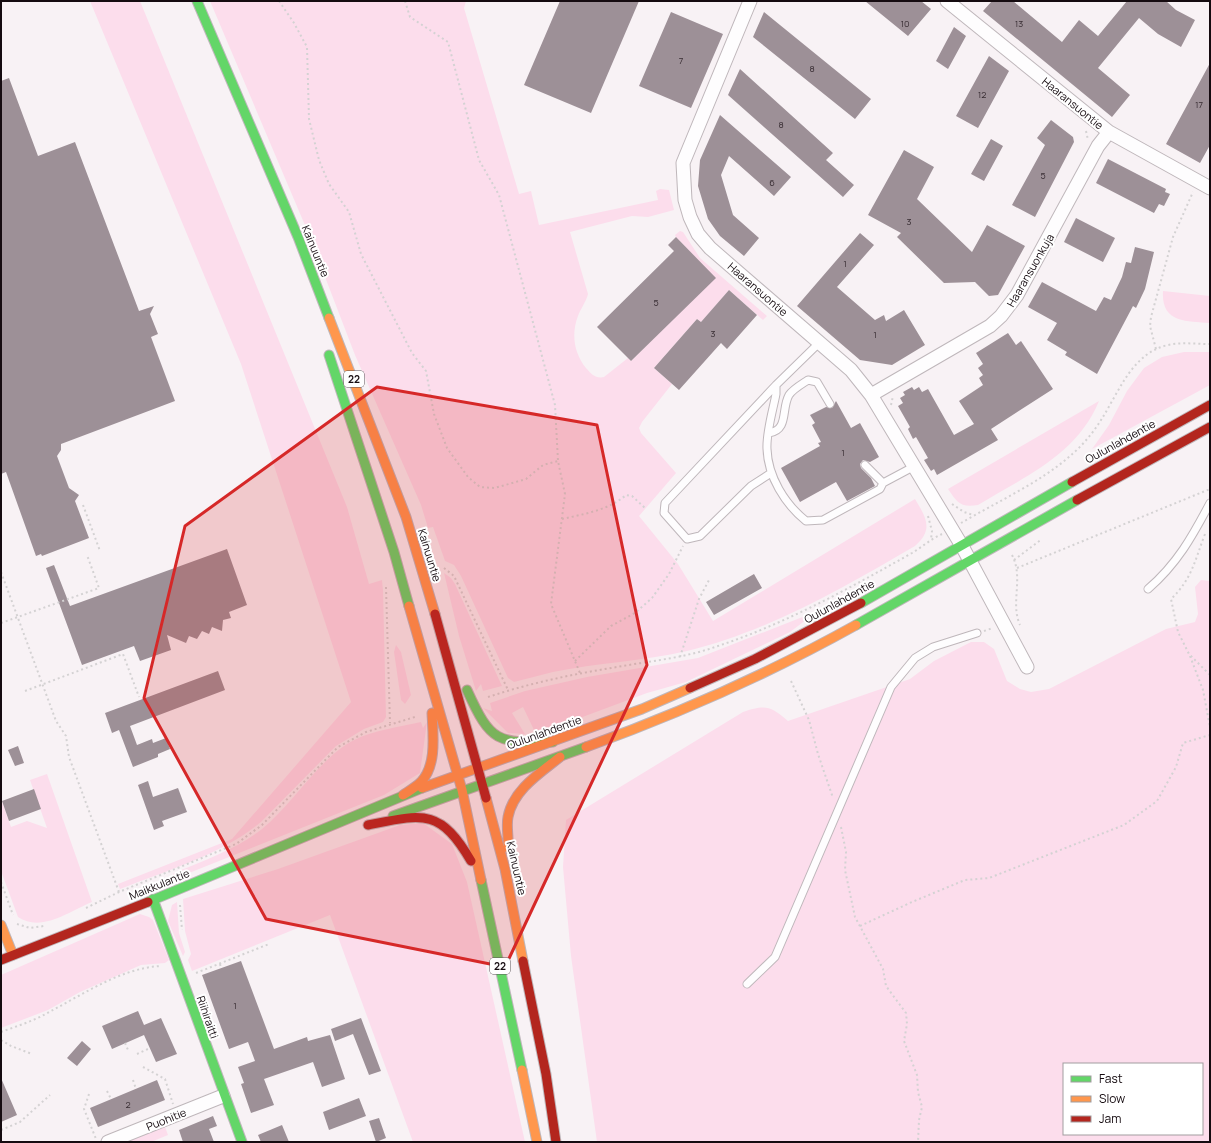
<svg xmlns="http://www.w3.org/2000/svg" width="1211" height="1143" viewBox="0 0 1211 1143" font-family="Manrope,sans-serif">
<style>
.green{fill:#fcddec;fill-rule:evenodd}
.building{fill:#9d9097}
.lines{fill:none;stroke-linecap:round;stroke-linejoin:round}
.lane-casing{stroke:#bfb7bb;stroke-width:9}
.street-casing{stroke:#bfb7bb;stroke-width:15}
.fast-casing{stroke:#bfb7bb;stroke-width:11}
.slow-casing{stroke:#bfb7bb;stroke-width:11}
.jam-casing{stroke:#bfb7bb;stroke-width:11}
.path{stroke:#d4d2d3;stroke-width:2;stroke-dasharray:2 3;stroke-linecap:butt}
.lane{stroke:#fefdfe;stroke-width:7}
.street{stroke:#fefdfe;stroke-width:13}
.fast{stroke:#63d668;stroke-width:9}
.slow{stroke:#ff974d;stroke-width:9}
.jam{stroke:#b3261e;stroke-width:9}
.marked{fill:#d62828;fill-opacity:0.2;stroke:#d62828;stroke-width:3;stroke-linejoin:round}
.labels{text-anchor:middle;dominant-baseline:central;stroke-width:4;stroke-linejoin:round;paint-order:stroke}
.number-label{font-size:9px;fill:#372c32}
.shield{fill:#fff;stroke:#5b5458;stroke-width:1}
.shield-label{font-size:10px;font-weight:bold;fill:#150b10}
.street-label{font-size:11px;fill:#150b10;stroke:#fff}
</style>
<rect width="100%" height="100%" fill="#f8f2f5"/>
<!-- green -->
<path class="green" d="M90,1H140L347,507L369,584L382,580L383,590L386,717L383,722L364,729L336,746L261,822C221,855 168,870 120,889L118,884L232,839L351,702L241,364Z
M210,1H466L464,8L519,194L531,191L539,225L658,200L656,191L660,189L669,190L674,210L648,217L632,216L570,232L588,294C586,302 581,308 578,316C571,334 574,353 586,368C591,374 596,379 604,377L628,358L631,361L715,278L676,237L675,235L680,231L683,232L700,258L767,316L763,320L729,290L701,322L697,319L654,368L672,384L642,422L639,428L641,433L676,473L639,516L678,564L713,621L915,499C926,517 934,530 915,546C845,587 767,632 687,651C643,661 597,663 553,672C540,675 527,679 514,682L508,678L461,576L454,565L445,561L433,527L428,528L421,505L355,355L307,230Z
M1163,291L1210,296V323C1186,321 1161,323 1163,291Z
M1184,352H1210V385L1092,449L1109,425L1127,391L1144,368L1162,357Z
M1099,401C1077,455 1024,477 978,505C960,508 957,502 948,489Z
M444,573L451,578L455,584L502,686L483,691L481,684L476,691L459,636Z
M1201,580L1210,581V1142H597L571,956L563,867L566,820L743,712C765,704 771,706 788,721L910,679L934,661L971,642H984L994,649L1007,681L1020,689L1031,692L1049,689L1166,629L1195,622L1198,614L1195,587ZM1064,1064H1202V1134H1064Z
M805,616L808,617L806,620L790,632L686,682L647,693L545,731L540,732L534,730L523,707L512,713L525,734L508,733L483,708L492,711L490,703L525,691L587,677L698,658Z
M396,645L401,652L411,695L405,704L401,700L394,652Z
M421,722L423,728L427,722L420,773L384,795L174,879L173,874L176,872C206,860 236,849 262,829C293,804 319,758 354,740C374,730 399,727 421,722Z
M47,774L92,902C70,911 41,933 18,917L1,871V799L11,827L27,821L47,828L30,780Z
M423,823L452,844L467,882L525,1142H413L330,915L192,971L188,960L191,954L185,931L183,899L278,869L400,825Z
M177,902L179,933L185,952L183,956L168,921L172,905Z
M140,914L149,917L153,920L169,960L165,963L141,965L80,992L48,1010L1,1028V975Z
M164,1124L168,1135L151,1142H121Z"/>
<!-- building -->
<path class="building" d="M560,1H639L591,113L524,85Z
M865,1H921L931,9L908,36Z
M992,1H1013L1062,42L1079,20L1098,36L1127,1H1166L1176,10L1195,20L1181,47L1158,34L1139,18L1098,68L1130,95L1112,117L983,11Z
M671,12L723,34L691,108L639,86Z
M764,12L871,99L855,119L753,37Z
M954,27L966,36L948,69L936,61Z
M989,56L1009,71L978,128L956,116Z
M1210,63V145L1200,163L1166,144Z
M740,69L833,153L826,160L854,185L843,197L728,95Z
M9,78L38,156L75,142L139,311L154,306L150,314L158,334L151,337L175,401L61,444V450L57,456L69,488L79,495L75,501L89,538L42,556L41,554L36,556L6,472L1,474V81Z
M720,115L791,177L774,196L729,156L721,175L733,215L759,238L744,256L720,236L708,219L698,186L700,160Z
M1051,120L1073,137L1074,142L1035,217L1012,205L1045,145L1037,138Z
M991,139L1003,146L984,181L971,174Z
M904,150L934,167L917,199L972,252L987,225L1025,246L998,295L989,296L975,282L944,283L897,237L901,233L868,215Z
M1108,159L1166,189L1165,192L1170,194L1164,206L1159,204L1154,213L1096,183Z
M1076,218L1115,238L1103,262L1064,242Z
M860,233L874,245L837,287L875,320L884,315L886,321L904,310L925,345L892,365L860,360L797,306Z
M676,237L716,278L631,361L597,327L674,251L668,245Z
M1135,247L1154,252L1145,289L1136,308L1133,306L1097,374L1065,355L1067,352L1047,340L1057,323L1028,307L1042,282L1096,311L1104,297L1111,300L1122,277L1126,262L1131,263Z
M729,290L757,315L727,349L721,343L679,390L654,368L697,319L701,322Z
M1008,333L1016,345L1021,341L1053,389L991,429L998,440L937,475L934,469L931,471L924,460L928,458L916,437L913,439L908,429L910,427L898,406L903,403L900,398L905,395L903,392L912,387L914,390L919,387L922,392L928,389L954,435L974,424L959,401L983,385L979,378L983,375L978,368L983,364L976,353Z
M836,401L851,428L860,423L879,457L870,462L863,460L860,464L861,468L871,478L875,486L847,501L836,482L800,502L781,468L820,446L818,443L821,442L812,425L815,423L810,415L826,407L832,408Z
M227,549L247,605L229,612L231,618L223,620L222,631L212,627L209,634L202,631L197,639L189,636L186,643L167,635L171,650L140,661L134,646L82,665L46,568L54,565L70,606Z
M754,574L762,588L714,615L706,602Z
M218,671L225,690L130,726L137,745L152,739L153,743L166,738L170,749L158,754V757L133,767L119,730L112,733L105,713Z
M18,746L24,763L15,766L8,750Z
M148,781L153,797L178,788L187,812L162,821L164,826L154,830L138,785Z
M34,789L41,809L9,821L2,801Z
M241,961L274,1049L307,1037L308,1041L330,1035L345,1079L322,1087L313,1062L264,1079L274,1105L251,1113L241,1084L244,1083L238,1067L255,1061L248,1042L229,1049L202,975Z
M138,1011L144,1025L161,1018L177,1054L156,1062L144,1035L112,1049L102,1026Z
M361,1018L381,1071L369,1075L353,1034L335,1041L331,1029Z
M82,1041L91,1049L77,1066L67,1058Z
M1,1078L17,1115L1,1122Z
M157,1080L165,1100L98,1127L90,1108Z
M359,1098L366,1116L329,1130L323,1112Z
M213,1116L217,1126L209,1129L214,1142H183L179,1130Z
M379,1118L386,1138L376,1142L369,1121Z
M282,1125L289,1142H261L258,1135Z"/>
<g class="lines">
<!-- lane casing -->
<g class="lane-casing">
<path id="lane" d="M776,385V394C773,410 766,433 767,449C768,477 785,504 806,521L823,520L880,489L883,483L913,467
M769,433C789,430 781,409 789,395C793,389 802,384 808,380L817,382L830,404
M865,465L883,483
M771,473L751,486L700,536L687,539L664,513L665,503L776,385L820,342
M1148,589C1177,564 1192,537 1210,503
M747,984L775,957L891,687L915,658L933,647L977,633"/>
</g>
<!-- street casing -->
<g class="street-casing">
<path id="street" d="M750,1L683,163L685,200L690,217L698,234L710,248L851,370L871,395L962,546L1027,667
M947,1L1109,132L1210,188
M871,395L990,326L1001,316L1017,295L1098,146L1109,132
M108,1142L223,1096"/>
</g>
<!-- fast casing -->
<g class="fast-casing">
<path id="fast" d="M197,1L298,237L329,318
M329,355L394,552L409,606
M861,603L1072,482
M856,625L1077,500
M467,690C491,743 497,743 553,742
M393,816L586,747
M481,880L522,1070
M153,899L242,1142
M148,902L422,788"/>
</g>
<!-- slow casing -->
<g class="slow-casing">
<path id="slow" d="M329,318L406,517L435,614
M409,606L462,790L481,880
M586,747C680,713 770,673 856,625
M422,788L642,709L690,688
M403,795C409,791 416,787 421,782C437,765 433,735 432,713
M486,798L505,869L523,961
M508,848C509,838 506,827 508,817C513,790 540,773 560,757
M1,925L13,955
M522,1070L537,1142"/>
</g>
<!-- jam casing -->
<g class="jam-casing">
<path id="jam" d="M1072,482L1210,405
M1077,500L1210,427
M435,614L486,798
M690,688L755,659L861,603
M368,825C423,814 440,808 471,861
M1,960L148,902
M523,961L546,1074L556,1142"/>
</g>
<!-- path -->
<path class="path" d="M279,1L294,23L307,47L309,119L319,160L329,184L349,212L361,254L412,353L426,371L434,414L447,448L468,477L480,487L494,488L509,484L526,479L543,465L558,461
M405,1L410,17L448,42L479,160L499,195L555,405L558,461L565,494L551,604L580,673
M1086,131L1088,140
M1156,349L1150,326L1151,317L1173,237L1193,192
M891,405L893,396
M952,504L964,512L973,515
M83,505L100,551
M928,516L932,531L931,539
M562,519C584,514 609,510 626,495L632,496L645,508
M961,523C995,503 1041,482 1070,456C1082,446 1093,433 1101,420C1119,392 1132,353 1168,345C1181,342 1196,344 1210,344
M1205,534C1195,560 1192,579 1171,599L1178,632L1189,654L1210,675
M1012,555C1024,578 1010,603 1020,625
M1014,560L1042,539
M444,568L454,576L508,690
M1017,568L1210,489
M1,572L56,721L66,736L69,757L119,892
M386,587L390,723
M1,623L99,588L87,555
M984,631L993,628
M1190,656L1203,690L1210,727
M680,657L699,599L709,580
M575,661L611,626L635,613L652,598L669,574L683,546
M791,681L809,720L818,754L833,798
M25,691L123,654L139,697
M488,697C530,683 574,674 617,667C650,661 684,658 715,647C785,624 848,589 912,553C922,547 931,539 942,534
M841,827L846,852L845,870L855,917L883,969L886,986L906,1013L907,1024L904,1041L917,1075L918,1092L922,1107L919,1120L918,1142
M1,882L13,915
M180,905L182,930
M86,908L119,892L236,844L262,825L338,747L366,732L415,717
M17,924L30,928L44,926
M860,926L912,902L965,880L989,878L1124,825L1157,801L1176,767L1183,743L1210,735
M220,964L221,968
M196,973L269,944
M1,1032C17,1026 34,1021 49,1012C84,994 121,968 161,966
M1,1040L11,1046L32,1054
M125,1043L128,1050
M137,1054L150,1048
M143,1067L165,1079L173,1104
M133,1080L136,1089
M107,1091L111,1099
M89,1094L84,1109L96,1139
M1,1130L20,1122L50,1095"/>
<!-- lane -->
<use href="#lane" class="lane"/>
<!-- street -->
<use href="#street" class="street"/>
<!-- fast -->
<use href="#fast" class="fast"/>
<!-- slow -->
<use href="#slow" class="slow"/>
<!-- jam -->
<use href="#jam" class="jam"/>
</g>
<!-- marked area -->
<path class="marked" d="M377,387L597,425L647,665L505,967L266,919L144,698L185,526Z"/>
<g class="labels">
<!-- number labels -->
<g class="number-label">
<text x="905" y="23">10</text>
<text x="1019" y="23">13</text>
<text x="681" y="60">7</text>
<text x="812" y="68">8</text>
<text x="982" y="94">12</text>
<text x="1199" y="104">17</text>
<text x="781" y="124">8</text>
<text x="1043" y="175">5</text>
<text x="772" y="182">6</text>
<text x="909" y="221">3</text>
<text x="845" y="263">1</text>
<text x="656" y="302">5</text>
<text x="713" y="333">3</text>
<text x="875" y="334">1</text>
<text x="843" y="452">1</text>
<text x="235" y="1005">1</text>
<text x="128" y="1104">2</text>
</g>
<!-- shield labels -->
<g class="shield">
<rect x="344" y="371" width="20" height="16" rx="3"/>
<rect x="490" y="958" width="20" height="16" rx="3"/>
</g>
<g class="shield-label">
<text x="354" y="379">22</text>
<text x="500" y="966">22</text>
</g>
<!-- street labels -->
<g class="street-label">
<text transform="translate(1073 103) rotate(39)">Haaransuontie</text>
<text transform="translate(316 251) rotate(68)">Kainuuntie</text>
<text transform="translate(1030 270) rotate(-60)">Haaransuonkuja</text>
<text transform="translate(758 289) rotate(41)">Haaransuontie</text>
<text transform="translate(1120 441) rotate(-29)">Oulunlahdentie</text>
<text transform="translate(430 555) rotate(73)">Kainuuntie</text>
<text transform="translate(839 601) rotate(-29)">Oulunlahdentie</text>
<text transform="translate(544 732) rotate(-20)">Oulunlahdentie</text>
<text transform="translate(517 868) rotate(77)">Kainuuntie</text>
<text transform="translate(159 884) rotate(-22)">Maikkulantie</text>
<text transform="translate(208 1017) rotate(71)">Riihiraitti</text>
<text transform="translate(166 1119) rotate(-22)">Puohitie</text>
</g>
</g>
<!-- border -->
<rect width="1211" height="1143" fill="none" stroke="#150b10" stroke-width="4"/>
<!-- legend -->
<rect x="1063" y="1063" width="140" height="72" fill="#ffffff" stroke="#a19d9f"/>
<rect x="1071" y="1076" width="20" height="6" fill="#63d668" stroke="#a19d9f"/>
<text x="1099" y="1083" font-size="12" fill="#150b10">Fast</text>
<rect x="1071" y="1096" width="20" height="6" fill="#ff974d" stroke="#a19d9f"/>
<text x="1099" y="1103" font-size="12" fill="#150b10">Slow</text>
<rect x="1071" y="1116" width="20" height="6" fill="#b3261e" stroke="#a19d9f"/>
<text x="1099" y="1123" font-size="12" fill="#150b10">Jam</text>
</svg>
